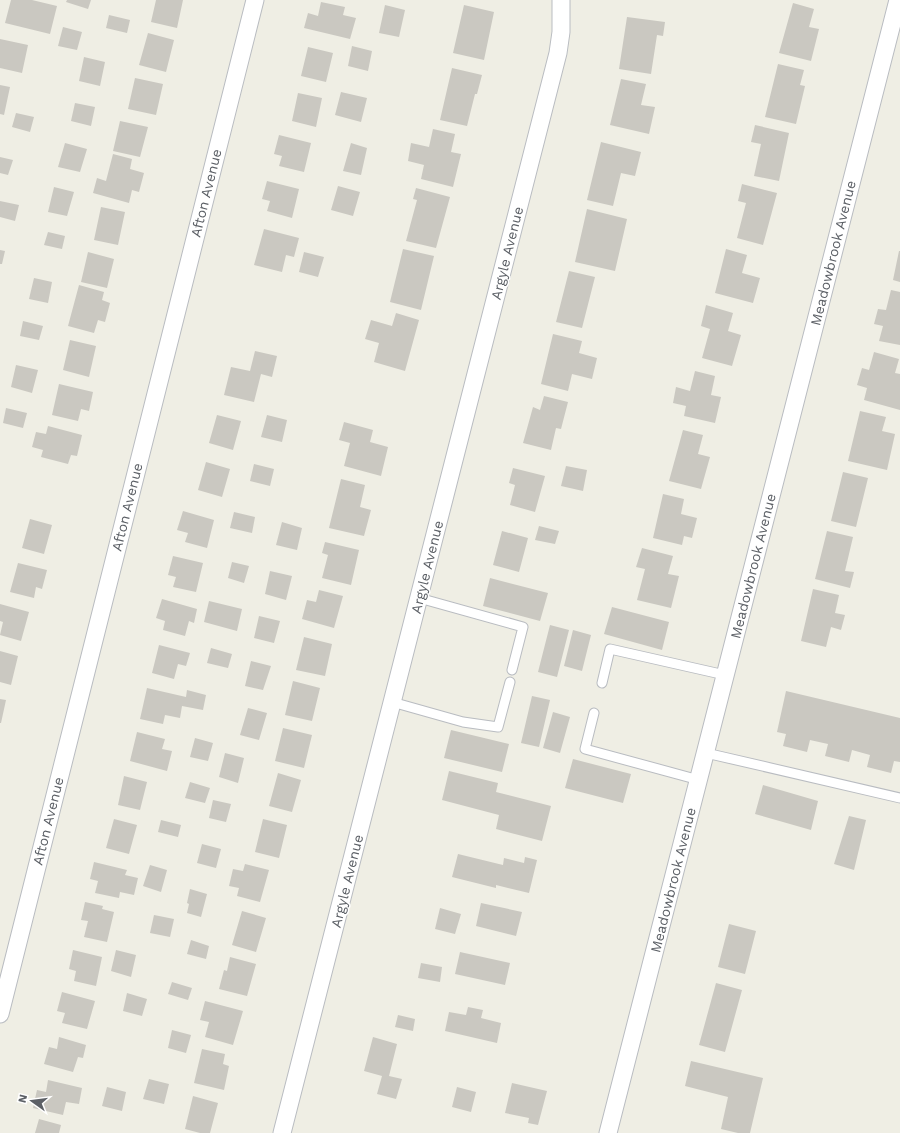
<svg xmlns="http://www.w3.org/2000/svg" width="900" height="1133" viewBox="0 0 900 1133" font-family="'Work Sans',sans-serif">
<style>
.building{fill:#cac8c1}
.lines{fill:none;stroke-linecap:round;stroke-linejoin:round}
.lane-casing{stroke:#b9bcc1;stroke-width:11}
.street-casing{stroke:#b9bcc1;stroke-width:19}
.lane{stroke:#fff;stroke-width:9}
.street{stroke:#fff;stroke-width:17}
.labels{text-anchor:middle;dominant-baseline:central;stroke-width:3;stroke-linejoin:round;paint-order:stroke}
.street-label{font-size:14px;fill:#5c6066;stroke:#fff}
</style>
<rect width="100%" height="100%" fill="#efeee4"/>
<!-- building -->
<path class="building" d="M11,0H32L57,6L50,34L5,23Z
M67,0H91L88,9L66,2Z
M156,0H183L177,28L151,22Z
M321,2L345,7L343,15L356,18L350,39L304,28L308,13L318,16Z
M793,3L814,9L809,27L819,29L811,61L779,53Z
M385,5L405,10L399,37L379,33Z
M464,5L494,12L484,60L453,53Z
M109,15L130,20L127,33L106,28Z
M627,17L665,22L663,36L657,35L651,74L619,69Z
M63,27L82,32L77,50L58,46Z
M148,33L174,40L166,72L139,65Z
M0,39L28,45L22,73L0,68Z
M352,46L372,51L368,71L348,66Z
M308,47L333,53L326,82L301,76Z
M84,57L105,62L100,86L79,81Z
M778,64L804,70L800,85L805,86L796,124L765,117Z
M452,68L482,75L477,94H475L467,126L440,120Z
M135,78L163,84L156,115L128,109Z
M621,79L646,84L641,105L655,107L649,134L610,125Z
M0,85L10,87L4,115L0,114Z
M341,92L367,98L361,122L335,115Z
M298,93L322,98L316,127L292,121Z
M75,103L95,107L91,126L71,121Z
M16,113L34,117L30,132L12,127Z
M120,121L148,127L140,157L113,151Z
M755,125L789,133L779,181L754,176L761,144L751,142Z
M433,129L455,134L451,152L461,154L453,187L421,179L424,165L408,161L411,143L429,147Z
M279,135L311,143L304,172L279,166L282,156L274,154Z
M601,142L641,152L635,176L621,173L613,206L587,200Z
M65,143L87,149L80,172L58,167Z
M351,143L367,148L361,175L343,171Z
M113,154L132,159L130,169L144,173L139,192L132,190L129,203L93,193L97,178L106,181Z
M0,157L13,160L8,175L0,173Z
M267,181L299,189L292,218L267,211L270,201L262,199Z
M742,184L777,193L763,245L737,238L746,203L738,201Z
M338,186L360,192L353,216L331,210Z
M54,187L74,192L67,216L48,212Z
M416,188L450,197L436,248L406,241L417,200L413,199Z
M0,201L19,205L15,221L0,217Z
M101,207L125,212L118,245L94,240Z
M587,209L627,219L615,271L575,262Z
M264,229L299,238L294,257L286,255L282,272L254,265Z
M48,232L65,236L62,249L44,245Z
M403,249L434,256L421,310L390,302Z
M726,249L747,255L742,273L760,278L753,303L715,293Z
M0,250L5,251L2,264H0Z
M899,251H900V282L893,280Z
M88,252L114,259L107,288L81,282Z
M304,252L324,257L318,277L299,272Z
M569,271L595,277L582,328L556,322Z
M34,278L52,282L48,303L29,299Z
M79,285L104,292L102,300L110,303L105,322L98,320L94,333L68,326Z
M891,290L900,292V345L879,341L883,326L874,324L878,309L886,310Z
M706,305L733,313L728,331L741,335L732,366L702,358L710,329L701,326Z
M396,313L419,320L405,371L374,362L379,343L365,339L371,320L392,326Z
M23,321L43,326L39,340L20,336Z
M553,334L582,341L579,353L597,358L592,379L572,374L568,391L541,384Z
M70,340L96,346L89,377L63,370Z
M255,351L277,356L272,377L261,374L254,402L224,395L231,367L250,371Z
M874,352L899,359L895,373L900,374V410L864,400L867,388L857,385L862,368L869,370Z
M16,365L38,370L32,393L11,387Z
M695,371L715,376L711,395L721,397L715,423L684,416L686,406L673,403L676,387L690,391Z
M59,384L93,392L89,411L81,409L78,421L52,415Z
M544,396L568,402L561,429L556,428L551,450L523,443L533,407L540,410Z
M6,408L27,413L23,428L3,423Z
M860,411L886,417L882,431L895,434L887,470L848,461Z
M217,415L241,421L233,450L209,443Z
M267,415L287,420L282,442L261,437Z
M344,422L373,430L370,442L388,447L381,476L344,466L350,443L339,440Z
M48,426L82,435L77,456L71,455L68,464L41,457L43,450L32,447L36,432L46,434Z
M683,430L703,435L698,454L710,457L701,489L669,481Z
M206,462L230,469L222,497L198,490Z
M254,464L274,469L270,486L250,481Z
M566,466L587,470L583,491L561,486Z
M513,468L545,476L535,512L510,505L515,485L509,483Z
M843,472L868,478L856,527L831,521Z
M341,479L365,485L360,507L371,510L364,536L329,528Z
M663,494L684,499L681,514L697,518L692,538L684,536L682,545L653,538Z
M183,511L214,520L207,548L185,542L188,533L177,530Z
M234,512L255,517L252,533L230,528Z
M30,519L52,525L44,554L22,548Z
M282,522L302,528L297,550L276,545Z
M539,526L559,531L555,544L535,540Z
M502,531L528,538L519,572L493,565Z
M827,531L853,537L845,571L854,572L850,588L815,579Z
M325,542L359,550L351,585L322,578L328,555L322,553Z
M642,548L673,556L668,574L679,576L671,608L637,600L645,569L636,567Z
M173,556L203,563L196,592L173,587L176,577L168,575Z
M232,562L249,566L244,583L228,578Z
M18,563L47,570L42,589L36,587L34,598L10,592Z
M270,571L292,576L286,600L265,594Z
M490,578L548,593L540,621L483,606Z
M813,589L839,595L835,613L845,615L841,630L831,627L826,647L801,641Z
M319,590L343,596L334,628L302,619L307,600L316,602Z
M162,599L197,609L194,623L189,621L185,636L163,630L165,621L156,618Z
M209,601L242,609L237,631L204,622Z
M0,604L29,612L21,641L0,635L3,622L0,621Z
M612,607L669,622L662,650L604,634Z
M259,616L280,621L274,643L254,638Z
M550,625L569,630L557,677L538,672Z
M573,630L591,635L582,671L564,666Z
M304,637L332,644L325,676L296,670Z
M159,645L190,653L186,666L178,664L174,679L152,673Z
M211,648L232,654L228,668L207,663Z
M0,651L18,656L11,685L0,682Z
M251,661L271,666L263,690L245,686Z
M293,681L320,688L312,721L285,715Z
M147,688L186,697L187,690L206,695L203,710L182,706L180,718L165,715L163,724L140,719Z
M786,691L900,718V762L894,761L891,773L867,767L870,755L852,750L849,762L825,756L828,744L810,740L807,752L783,746L786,734L777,732Z
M532,696L550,700L539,747L521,743Z
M0,699L6,700L1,723H0Z
M248,708L267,713L259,740L240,735Z
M553,712L570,717L560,753L543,748Z
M283,728L312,735L304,768L275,761Z
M451,730L509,744L502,772L444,758Z
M137,732L165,739L162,749L172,751L167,771L130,761Z
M195,738L213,743L208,761L190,757Z
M225,753L244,758L238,783L219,777Z
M573,759L631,774L623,803L565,788Z
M449,771L498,783L496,792L551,806L542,841L496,829L499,815L442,800Z
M278,773L301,780L292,812L269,806Z
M124,776L147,782L140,810L118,805Z
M190,782L210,788L205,803L185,798Z
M763,785L818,801L811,830L755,814Z
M213,800L231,804L226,822L209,818Z
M849,816L866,820L854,870L834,864Z
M114,819L137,825L129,854L106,848Z
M263,819L287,825L279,858L255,852Z
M161,820L181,825L178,837L158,832Z
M202,844L221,849L216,868L197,863Z
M458,854L503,865L504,858L524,863L525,857L537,860L529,893L496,885V888L452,877Z
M94,862L127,870L125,875L138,878L134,895L120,892L119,898L95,893L98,881L90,879Z
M245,864L269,870L260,902L237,896L239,888L229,886L233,869L243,871Z
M150,865L167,870L161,892L143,886Z
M190,889L207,894L201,917L187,913L189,904L187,903Z
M85,902L103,906L102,909L114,912L107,942L84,937L88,921L81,920Z
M481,903L522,912L516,936L476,926Z
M440,908L461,914L455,934L435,929Z
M242,911L266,918L256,952L232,945Z
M154,915L174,919L170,937L150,933Z
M729,924L756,931L745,974L718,967Z
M191,940L209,946L206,959L187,954Z
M73,950L102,957L96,986L74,981L76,971L69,969Z
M116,950L136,955L131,977L111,971Z
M460,952L510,963L505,985L455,974Z
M230,957L256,964L247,996L219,989L224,970L227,971Z
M421,963L442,967L440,982L418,978Z
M172,982L192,988L188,1000L168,994Z
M716,983L742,990L725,1052L699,1045Z
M62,992L95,1001L87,1029L62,1023L65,1013L57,1011Z
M127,993L147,999L142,1016L123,1011Z
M205,1001L243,1011L233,1045L205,1037L209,1022L200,1020Z
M468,1007L483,1010L481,1018L501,1023L497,1043L445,1031L449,1012L466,1015Z
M398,1015L415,1019L413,1031L395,1027Z
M172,1030L191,1035L186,1053L168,1048Z
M59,1037L86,1045L83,1058L78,1057L73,1072L44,1064L49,1047L57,1049Z
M373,1037L397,1044L389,1076L402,1079L396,1099L377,1094L382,1076L364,1071Z
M202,1049L225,1054L223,1064L229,1066L224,1090L194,1083Z
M691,1061L763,1078L750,1133H738L721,1129L728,1097L685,1086Z
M149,1079L169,1084L164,1104L143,1099Z
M48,1080L82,1088L79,1104L66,1102L63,1115L33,1108L37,1090L46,1092Z
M512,1083L547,1091L538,1125L528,1123L529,1118L505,1113Z
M107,1087L126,1092L122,1111L102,1106Z
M457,1087L476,1092L471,1112L452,1107Z
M193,1096L218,1103L210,1133H200L185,1129Z
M39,1119L61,1125L59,1133H35Z"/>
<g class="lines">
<!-- lane casing -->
<g class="lane-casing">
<path id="lane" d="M419,598L523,627L512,670
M602,683L610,649L725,675
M392,702L463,722L498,727L510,682
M594,713L585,749L699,780
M706,753L900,798"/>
</g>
<!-- street casing -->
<g class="street-casing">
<path id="street" d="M0,1014L255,0
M282,1133L558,53L561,32V0
M608,1133L898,0"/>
</g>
<!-- lane -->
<use href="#lane" class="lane"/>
<!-- street -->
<use href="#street" class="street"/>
</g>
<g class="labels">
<!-- street labels -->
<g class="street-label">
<text transform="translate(206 193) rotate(-76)">Afton Avenue</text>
<text transform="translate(507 253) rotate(-76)">Argyle Avenue</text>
<text transform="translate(833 253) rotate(-76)">Meadowbrook Avenue</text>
<text transform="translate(127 507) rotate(-76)">Afton Avenue</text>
<text transform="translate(753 566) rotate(-76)">Meadowbrook Avenue</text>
<text transform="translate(427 567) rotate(-76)">Argyle Avenue</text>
<text transform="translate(48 821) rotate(-76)">Afton Avenue</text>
<text transform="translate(673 880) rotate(-76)">Meadowbrook Avenue</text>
<text transform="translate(347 881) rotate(-76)">Argyle Avenue</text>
</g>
</g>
<!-- north arrow -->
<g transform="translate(32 1101) rotate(284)" stroke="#ffffff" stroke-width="3" paint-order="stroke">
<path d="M0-3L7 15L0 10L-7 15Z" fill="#5c6066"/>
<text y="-6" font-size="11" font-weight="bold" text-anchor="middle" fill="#5c6066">N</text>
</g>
</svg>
